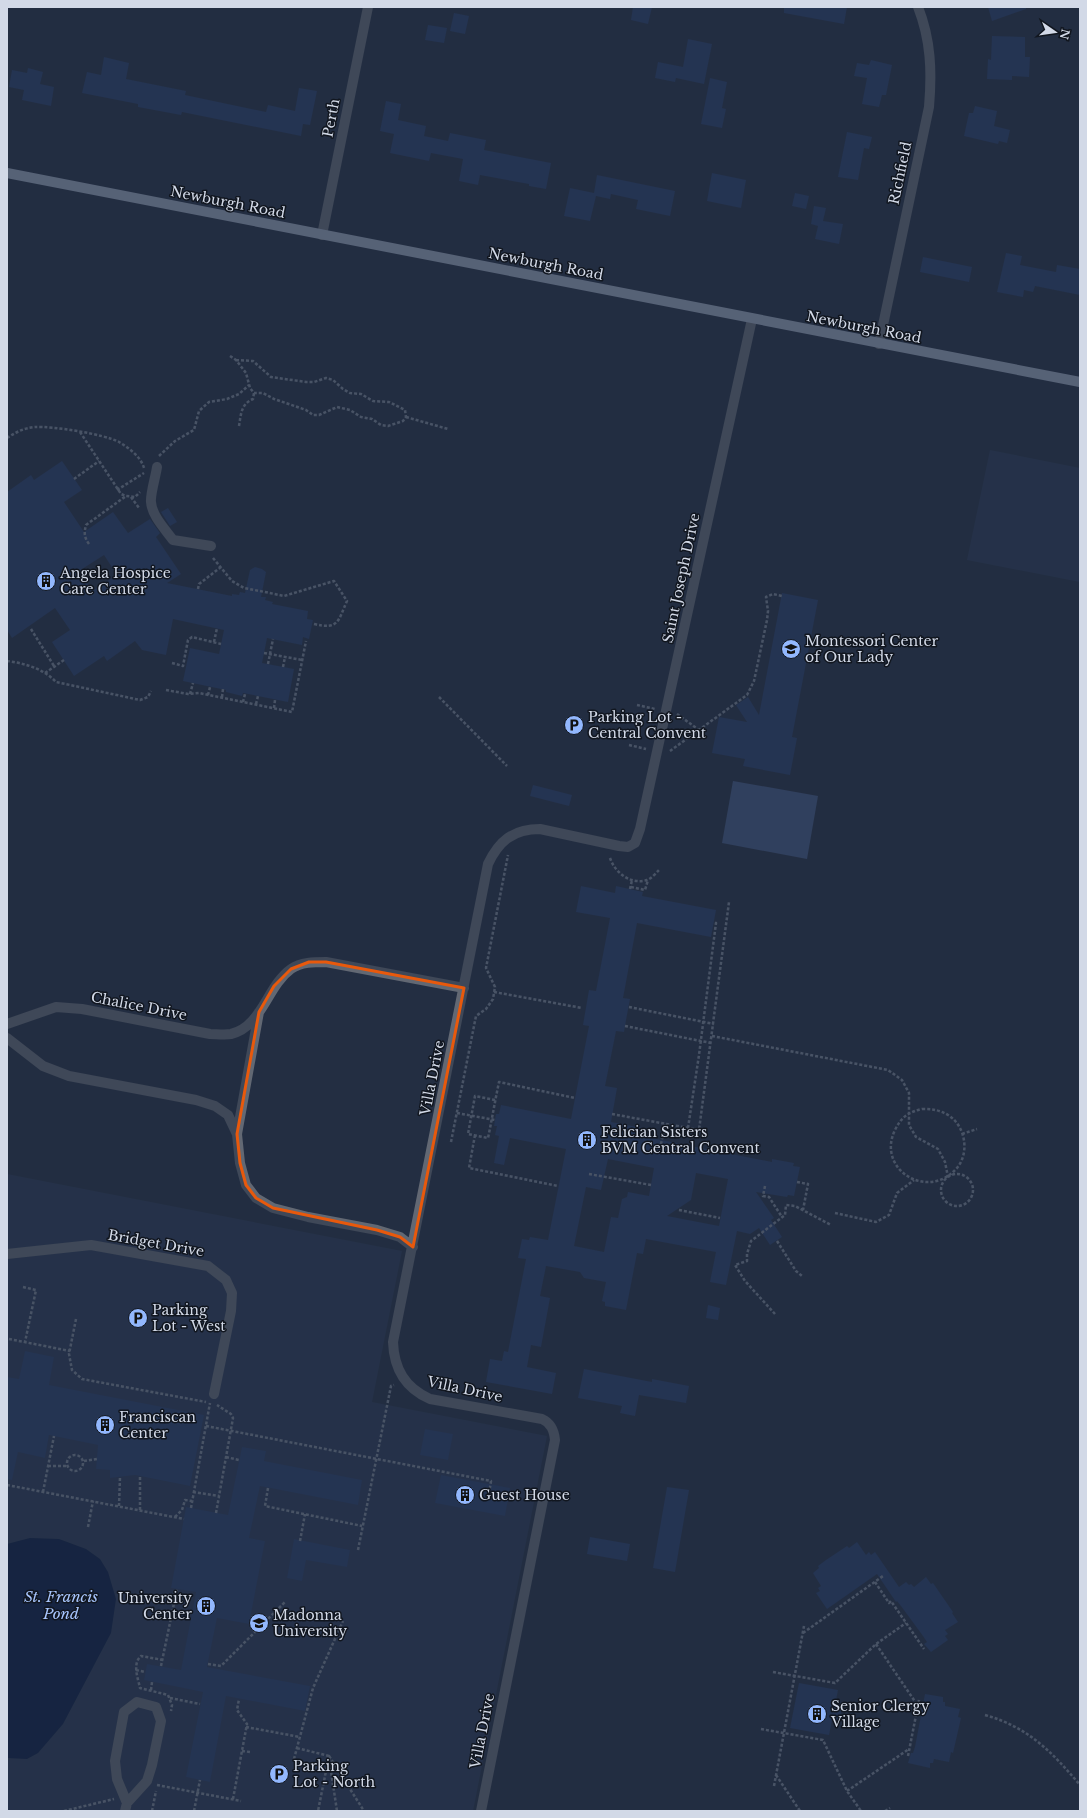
<svg xmlns="http://www.w3.org/2000/svg" width="1087" height="1818" viewBox="0 0 1087 1818" font-family="'Libre Baskerville',serif">
<style>
.built{fill:#293752}
.green{fill:#425780}
.water{fill:#081a40}
.building{fill:#273c66;fill-rule:evenodd}
.lines{fill:none;stroke-linecap:round;stroke-linejoin:round}
.path{stroke:#778091;stroke-width:2.5;stroke-dasharray:3 2;stroke-linecap:butt}
.minor{stroke:#626873;stroke-width:10}
.major{stroke:#96a2b7;stroke-width:10}
.marked{fill:none;stroke:#e8590c;stroke-width:3;stroke-linejoin:round}
.labels{text-anchor:middle;dominant-baseline:central;stroke-width:3;stroke-linejoin:round;paint-order:stroke}
.street-label{font-size:14px;fill:#d2d9e7;stroke:#11161f}
.poi-label{font-size:14px;fill:#d2d9e7;stroke:#11161f;text-anchor:start}
.water-label{font-size:15px;font-style:italic;fill:#a8c6fe;stroke:#11161f}
</style>
<rect width="100%" height="100%" fill="#232e42"/>
<!-- built -->
<path class="built" d="M990,450L1080,468V582L967,560Z
M7,1174L402,1251L372,1402L547,1436L473,1811H7Z"/>
<!-- green -->
<path class="green" d="M733,781L818,796L807,859L722,843Z"/>
<!-- water -->
<path class="water" d="M30,1538L59,1539L86,1549L100,1559L108,1572L116,1599L111,1633L63,1724L38,1753L27,1759L7,1758V1544Z"/>
<!-- building -->
<path class="building" d="M633,7H652L648,24L631,20Z
M784,7H847L844,24L784,13Z
M988,7H1026V9L992,21Z
M454,13L469,16L465,34L450,31Z
M428,25L447,28L444,43L425,40Z
M992,36L1025,37V57H1030L1029,77L1012,76V80L987,79L988,59L991,60Z
M688,39L712,44L704,84L676,78L675,82L655,78L658,62L683,67Z
M104,57L129,63L126,79L186,91L185,95L266,112L268,105L295,111L299,88L317,91L310,125L303,124L301,136L182,112L181,115L138,107V104L82,93L87,72L101,75Z
M871,60L892,65L886,95H882L879,107L862,104L867,78L854,76L857,63L869,65Z
M28,68L43,72L40,84L54,87L51,106L22,100L24,90L9,87L12,70L27,73Z
M710,78L727,82L722,108L726,109L722,128L701,124Z
M386,101L401,104L398,120L426,126L424,136L448,141L450,133L486,140L484,150L551,163L546,189L529,186V184L480,175L478,185L459,181L463,159L431,153L429,161L390,153L394,134L380,131Z
M975,106L997,111L994,126L1010,130L1007,143L999,141L998,144L964,136L969,113H973Z
M847,132L872,137L869,149L864,148L858,180L838,177Z
M712,173L746,180L741,208L707,201Z
M597,175L675,191L670,216L636,209L638,200L611,194L610,199L596,196L590,221L564,216L570,188L594,193Z
M795,193L809,196L806,209L792,206Z
M814,206L826,208L823,221L843,224L839,244L815,239L818,226L811,224Z
M1006,253L1022,256L1020,265L1056,272L1057,265L1080,269V295L1035,286L1033,292L1024,290L1023,297L997,292Z
M923,257L972,267L969,282L920,272Z
M62,461L82,490L64,502L84,532L113,512L128,533L150,519L160,533L156,537L181,574L167,583L232,596V594L239,595L240,592L245,593L250,570L255,567L262,569L266,572L261,597H266L265,600L273,602L272,604L308,611L307,619L313,620L309,639L303,637L302,645L267,638L262,663L294,669L288,702L243,693L242,696L226,692V690L183,681L190,648L219,654L224,630L173,619L166,655L142,650L135,641L107,661L104,656L74,676L52,642L70,630L55,608L12,638L7,630V492L31,475L34,480ZM104,555L117,575L92,591L79,571Z
M168,508L177,522L170,526L161,512Z
M782,593L818,600L792,737L797,738L790,775L743,766L745,759L712,753L719,717L747,722L736,705L748,697L759,715Z
M533,785L572,795L569,806L530,796Z
M581,886L615,893L616,886L643,892L642,896L716,910L711,937L637,923L623,998L630,999L626,1020L624,1032L616,1031L605,1086L617,1088L611,1122L648,1129L647,1136L656,1138V1139L772,1162V1159L794,1163L793,1166L800,1167L794,1196L788,1195L787,1197L756,1192L774,1218L771,1220L782,1237L770,1245L759,1228L750,1234L737,1231L726,1285L710,1282L716,1252L646,1239L643,1254L637,1253L626,1310L605,1306V1302L602,1301L606,1282L584,1278L580,1272L546,1266L540,1296L550,1298L541,1347L531,1345L527,1367L556,1373L552,1394L486,1382L490,1359L502,1361L504,1351L508,1352L526,1259L518,1258L522,1239L529,1240L530,1237L548,1240L566,1149L510,1138L504,1165L494,1163L499,1136L495,1135L497,1126H494L496,1114H499L501,1105L571,1119L589,1026L583,1025L589,990L596,991L610,918L576,912ZM608,1159L654,1168L649,1196L628,1192L627,1197L622,1199L618,1218L611,1217L604,1252L574,1246L586,1187L601,1190ZM696,1173L728,1179L719,1226L667,1216L691,1200Z
M708,1305L720,1308L718,1320L706,1318Z
M25,1351L54,1357L49,1385L204,1415L190,1486L135,1475L110,1478V1470L96,1469L98,1445L49,1435L45,1458L18,1452L12,1480L7,1479V1377L19,1379Z
M584,1369L652,1382V1379L689,1386L686,1403L639,1395L635,1416L620,1413L622,1406L578,1398Z
M425,1429L453,1434L448,1460L420,1455Z
M242,1447L266,1451L264,1461L362,1480L358,1505L260,1486L249,1538L265,1541L249,1624L217,1618L207,1667L310,1686L305,1711L226,1696L210,1782L186,1777L203,1692L144,1680L147,1664L181,1670L196,1592L171,1588L186,1507L228,1515Z
M441,1475L510,1488L505,1516L435,1503Z
M667,1487L689,1490L675,1572L653,1568Z
M590,1537L630,1544L627,1561L587,1554Z
M294,1539L350,1550L347,1567L306,1560L302,1581L287,1578Z
M857,1542L866,1555L869,1552L871,1555L875,1552L899,1587L906,1582L909,1585L911,1584L914,1587L926,1577L931,1584L933,1583L953,1612L952,1613L958,1622L945,1630L948,1634L945,1636L948,1640L931,1652L924,1644L927,1642L923,1636L901,1606L897,1601L896,1602L877,1574L827,1609L816,1593L820,1591L818,1588L821,1586L813,1573L819,1568L818,1566L826,1560L847,1546L849,1548Z
M799,1683L838,1690L835,1705L842,1707L839,1721L832,1720L829,1735L790,1728Z
M925,1694L943,1697V1702H945V1706L960,1709L958,1717L961,1718L953,1753L951,1752L949,1762L934,1759L933,1763H930V1768L908,1763L911,1753H913L915,1747Z"/>
<g class="lines">
<!-- path -->
<path class="path" d="M230,356L236,360
M236,360L253,361L271,377L306,382H314L326,378L333,380L343,389L350,393L361,394L373,401L389,402L405,410L406,417L403,421L388,426L381,425L372,419L361,417L350,410L337,407L319,415H313L306,410L274,399L263,393H254L250,388L246,373Z
M406,417L448,429
M239,426C241,414 241,404 253,399L254,393
M80,432L121,494L126,496L135,497L140,492
M7,438C16,432 24,428 35,427C52,426 104,434 119,442C129,448 141,457 144,468
M159,456L175,441L194,430L199,411L209,402L227,399L239,394L249,385
M74,479L99,461
M117,490L144,473
M131,497L139,508
M89,544C84,537 84,533 86,525L126,496
M213,558L232,581L244,588L265,592L284,596L334,581L347,601C338,621 339,630 314,624
M198,589L199,584L221,567
M31,629L54,666
M214,642L217,628
M264,653L302,660
M7,661C24,663 44,669 56,682L140,700L148,697L151,691
M172,663L183,666L188,640L192,637L221,644
M268,664L273,639
M283,667L285,657
M45,673L64,660
M166,690L188,694L199,693L292,712L306,641
M190,694L193,683
M208,695L210,687
M222,697L223,689
M439,697L507,766
M243,702L245,694
M256,704L258,696
M637,705L655,709
M274,708L275,700
M677,714L699,730
M629,745L646,749
M670,751L747,695L754,681L767,620L768,611L766,597L773,594L782,596
M610,858C615,873 631,885 647,880C651,879 656,873 659,870
M631,887L645,890L648,880
M630,889L632,880
M494,992L582,1008
M629,1007L714,1024
M625,1026L711,1043
M712,1036L888,1070L902,1080L909,1093V1125L916,1137L938,1149L945,1162L948,1177
M495,1100L475,1096L468,1134L488,1138C492,1119 495,1101 499,1082L575,1098
M922,1109C932,1109 940,1110 948,1115C966,1126 970,1154 956,1169C927,1201 876,1169 895,1130C901,1117 909,1112 922,1109Z
M457,1113L495,1120
M612,1114L699,1130L729,902
M688,1128L699,1055L716,923H714
M962,1134L977,1129
M475,1135L469,1168L558,1186
M451,1142L476,1016L486,1009L493,999L495,987L486,968L508,855
M660,1149L665,1124
M589,1174L651,1185
M941 1190a16 16 0 1 1 32 0a16 16 0 1 1-32 0Z
M797,1182L808,1184L803,1210
M765,1186L763,1196L769,1197L782,1217
M679,1210L720,1218
M835,1213L876,1222L889,1215L897,1193L914,1180
M777,1241L796,1271L802,1276
M23,1287L36,1290L25,1342
M775,1314L745,1281L735,1265L747,1261V1254L751,1241L785,1215L786,1205L795,1206L831,1225
M76,1319L69,1354L72,1370L82,1379L206,1402
M9,1339L70,1351
M206,1426L491,1481L489,1494
M67 1463a8 8 0 1 1 16 0a8 8 0 1 1-16 0Z
M226,1457L239,1460
M84,1461L97,1459
M48,1466H67
M7,1485L184,1519
M268,1488L265,1506L362,1526
M43,1492L54,1436
M193,1492L219,1496
M119,1506L120,1477
M191,1508L210,1403
M140,1510V1476
M216,1513L233,1418L231,1414L217,1405
M175,1517L182,1510L185,1500L192,1501
M88,1527L93,1501
M300,1541L305,1514
M358,1550L391,1386L394,1385
M875,1582L889,1603L891,1601L924,1649
M803,1633L883,1576
M876,1644L918,1706
M163,1660L141,1656C132,1664 138,1678 140,1688L168,1695L172,1705L171,1711
M208,1664L221,1666L285,1602
M161,1666L177,1589
M136,1670L145,1672
M773,1672L835,1683L876,1644L906,1623
M151,1690L152,1682
M170,1698L200,1704
M985,1715C1028,1727 1052,1752 1080,1785
M246,1727L300,1737
M761,1729L823,1740L847,1791L861,1811
M297,1748L329,1756L318,1811
M242,1751L250,1752
M329,1756L364,1811
M908,1756L919,1700
M329,1758L337,1811
M294,1759L313,1688L343,1621
M776,1775L800,1811
M157,1785L241,1801
M774,1786L804,1626
M847,1791L909,1749
M233,1799L247,1724L237,1710L239,1699
M64,1811L114,1799
M152,1811L156,1791
M194,1811L200,1780
M885,1811L890,1808"/>
<!-- minor -->
<path class="minor" d="M322,235L368,7
M879,344L929,107C932,72 931,40 918,7
M157,467C156,475 150,495 151,502C152,516 165,529 173,540L211,546
M7,1024L56,1007L82,1009L210,1034C216,1034 225,1035 231,1034C262,1027 267,986 291,969C301,962 314,962 326,962L464,988
M7,1038L43,1066L69,1076L196,1100L215,1106L228,1115L237,1134L240,1163L246,1185L256,1198L273,1208L308,1217L377,1230L400,1237L413,1247
M237,1134L259,1012
M7,1254L91,1245L208,1266L226,1280L232,1293L231,1311L214,1394
M125,1811L127,1803L147,1781L152,1765L161,1721L156,1707L137,1702L124,1712L115,1761L117,1779L127,1803
M481,1811L555,1440C554,1430 551,1423 542,1419L430,1399C405,1388 394,1369 393,1342L488,864C499,841 513,829 540,829L619,846L628,847L635,843L640,829L752,319"/>
<!-- major -->
<path class="major" d="M7,173L1080,382"/>
</g>
<!-- marked area -->
<path d="M0 0H1087V1818H0ZM309,962H326L464,988L413,1247L400,1237L377,1230L273,1208L256,1198L246,1185L240,1163L237,1134L259,1012L274,986L291,969Z" fill="#232e42" fill-opacity=".55" fill-rule="evenodd"/>
<path class="marked" d="M309,962H326L464,988L413,1247L400,1237L377,1230L273,1208L256,1198L246,1185L240,1163L237,1134L259,1012L274,986L291,969Z"/>
<!-- icons -->
<defs>
<g id="building-disc" transform="scale(1)"><circle r="9.5" fill="#92b7fd" stroke="#11161f"/><path d="M-4-6H4V6H1V3H-1V6H-4ZM-2.5-4.3h1.7v1.8h-1.7ZM.8-4.3h1.7v1.8H.8ZM-2.5-1h1.7V.8h-1.7ZM.8-1h1.7V.8H.8Z" fill="#111"/></g>
<g id="school-disc" transform="scale(1)"><circle r="9.5" fill="#92b7fd" stroke="#11161f"/><path d="M0-5L7-2L0 1L-7-2ZM-4 1L0 2.5L4 1V4Q0 6-4 4Z" fill="#111"/></g>
<g id="parking-disc" transform="scale(1)"><circle r="9.5" fill="#92b7fd" stroke="#11161f"/><path d="M-3.5-5.5H1a3.5 3.5 0 0 1 0 7H-1V5.5H-3.5ZM-1-3.4V-.6H.8a1.4 1.4 0 0 0 0-2.8Z" fill="#111"/></g>
<g id="university-disc" transform="scale(1)"><circle r="9.5" fill="#92b7fd" stroke="#11161f"/><path d="M0-5L7-2L0 1L-7-2ZM-4 1L0 2.5L4 1V4Q0 6-4 4Z" fill="#111"/></g>
</defs>
<g fill-rule="evenodd">
<use href="#building-disc" x="46" y="581"/>
<use href="#school-disc" x="791" y="649"/>
<use href="#parking-disc" x="574" y="725"/>
<use href="#building-disc" x="587" y="1140"/>
<use href="#parking-disc" x="138" y="1318"/>
<use href="#building-disc" x="105" y="1425"/>
<use href="#building-disc" x="465" y="1495"/>
<use href="#building-disc" x="206" y="1606"/>
<use href="#university-disc" x="259" y="1623"/>
<use href="#building-disc" x="817" y="1714"/>
<use href="#parking-disc" x="279" y="1774"/>
</g>
<g class="labels">
<!-- street labels -->
<g class="street-label">
<text transform="translate(331 118) rotate(-79)">Perth</text>
<text transform="translate(900 173) rotate(-78)">Richfield</text>
<text transform="translate(228 202) rotate(11)">Newburgh Road</text>
<text transform="translate(546 264) rotate(11)">Newburgh Road</text>
<text transform="translate(864 327) rotate(11)">Newburgh Road</text>
<text transform="translate(681 578) rotate(-78)">Saint Joseph Drive</text>
<text transform="translate(139 1006) rotate(11)">Chalice Drive</text>
<text transform="translate(432 1078) rotate(-79)">Villa Drive</text>
<text transform="translate(156 1243) rotate(10)">Bridget Drive</text>
<text transform="translate(465 1389) rotate(12)">Villa Drive</text>
<text transform="translate(482 1731) rotate(-79)">Villa Drive</text>
</g>
<!-- poi labels -->
<g class="poi-label">
<text x="60" y="573">Angela Hospice<tspan x="60" dy="16">Care Center</tspan></text>
<text x="805" y="641">Montessori Center<tspan x="805" dy="16">of Our Lady</tspan></text>
<text x="588" y="717">Parking Lot -<tspan x="588" dy="16">Central Convent</tspan></text>
<text x="601" y="1132">Felician Sisters<tspan x="601" dy="16">BVM Central Convent</tspan></text>
<text x="152" y="1310">Parking<tspan x="152" dy="16">Lot - West</tspan></text>
<text x="119" y="1417">Franciscan<tspan x="119" dy="16">Center</tspan></text>
<text x="479" y="1495">Guest House</text>
<text x="192" y="1598" text-anchor="end">University<tspan x="192" dy="16">Center</tspan></text>
<text x="273" y="1615">Madonna<tspan x="273" dy="16">University</tspan></text>
<text x="831" y="1706">Senior Clergy<tspan x="831" dy="16">Village</tspan></text>
<text x="293" y="1766">Parking<tspan x="293" dy="16">Lot - North</tspan></text>
</g>
<!-- water labels -->
<g class="water-label">
<text x="61" y="1596">St. Francis<tspan x="61" dy="17">Pond</tspan></text>
</g>
</g>
<!-- border -->
<rect width="1087" height="1818" fill="none" stroke="#d2d9e7" stroke-width="16"/>
<!-- north arrow -->
<g transform="translate(1055 32) rotate(103)" stroke="#11161f" stroke-width="3" paint-order="stroke">
<path d="M0-3L7 15L0 10L-7 15Z" fill="#d2d9e7"/>
<text y="-6" font-size="11" font-weight="bold" text-anchor="middle" fill="#d2d9e7">N</text>
</g>
</svg>
